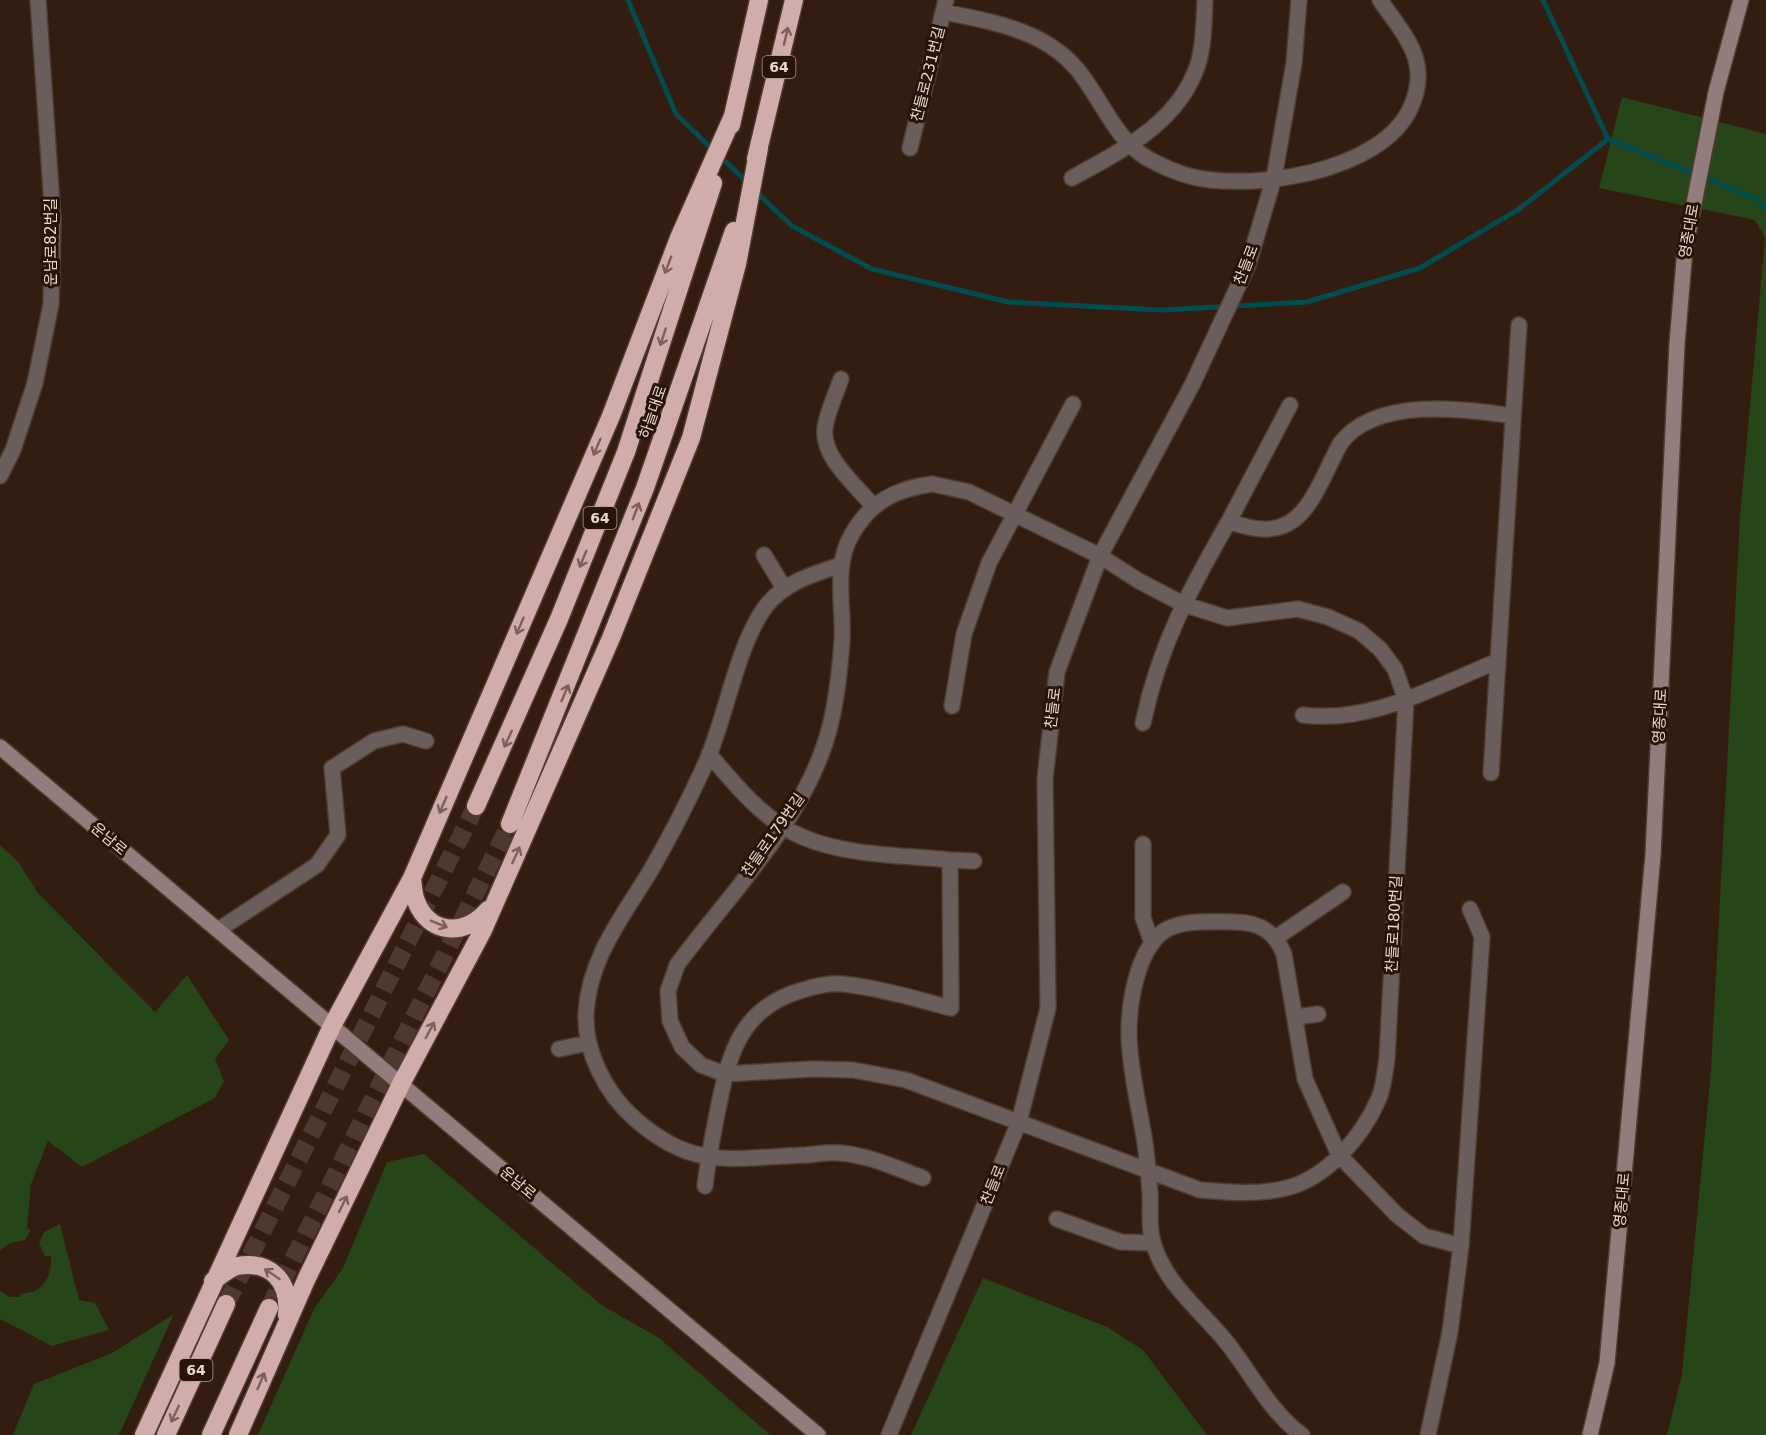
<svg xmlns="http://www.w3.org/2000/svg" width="1766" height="1435" viewBox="0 0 1766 1435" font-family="'DejaVu Sans','Noto Sans KR',sans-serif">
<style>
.green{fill:#264519}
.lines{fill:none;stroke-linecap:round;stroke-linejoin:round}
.stream{stroke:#004d4f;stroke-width:5}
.highway-tunnel{stroke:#4e392e;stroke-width:18;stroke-dasharray:18 9;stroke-linecap:butt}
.street-casing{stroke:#503b2f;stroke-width:18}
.secondary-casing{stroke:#503b2f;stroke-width:18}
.highway-casing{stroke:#503b2f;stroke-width:21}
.street{stroke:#6b5d5c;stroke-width:15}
.secondary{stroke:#937d7c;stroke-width:15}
.highway{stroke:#d0adab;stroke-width:18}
.oneway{stroke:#7c6059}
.labels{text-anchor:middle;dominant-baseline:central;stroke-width:6;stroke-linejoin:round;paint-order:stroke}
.shield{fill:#281407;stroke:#ad9c93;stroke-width:1.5}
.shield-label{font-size:14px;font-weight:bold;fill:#e6d7cf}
.street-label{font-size:15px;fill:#e6d7cf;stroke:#281407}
</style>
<rect width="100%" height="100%" fill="#331d11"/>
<!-- green -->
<path class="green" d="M1622,97L1766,134V1435H1667L1682,1374L1711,1070L1740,517L1765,238L1755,220L1599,188Z
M0,845L19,863L38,893L155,1012L187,975L229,1040L215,1059L224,1081L215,1098L82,1167L48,1141L31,1184L27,1228L31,1230L25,1240L10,1243L0,1250Z
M424,1154L600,1304L659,1338L770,1435H258L314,1309L343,1268L387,1162Z
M60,1224L79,1300L95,1303L109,1330L52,1346L0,1319V1291L10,1297H20V1294C43,1293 52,1278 51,1256H45L39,1243L44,1232Z
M983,1278L1107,1327L1143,1350L1207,1435H911Z
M174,1314L119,1435H13L34,1384L112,1353Z"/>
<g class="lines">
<!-- stream -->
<path class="stream" d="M628,0L676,114L713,150
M1543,0L1608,139
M720,156L748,183
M754,190L792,226L872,269L1008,302L1162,310L1307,302L1420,268L1519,209L1608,139L1757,199L1766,209"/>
<!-- highway-tunnel -->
<path class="highway-tunnel" d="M226,1304L476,806
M269,1308L510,824"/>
<!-- street casing -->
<g class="street-casing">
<path id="street" d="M943,12C994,22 1051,31 1083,77C1104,105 1116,139 1147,158C1161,166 1177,173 1193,177C1254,191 1380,172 1410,109C1432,62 1406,38 1380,0
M910,148L946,0
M1072,178C1122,150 1179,123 1198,64C1204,45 1204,20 1205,0
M841,379C836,394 827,412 825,428C821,457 856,485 873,506
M0,476L13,450L35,383L51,304L53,219L38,0
M932,484L969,492L1100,556L1139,581L1183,604L1227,618L1298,609L1328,617L1359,631L1380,649L1395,669L1406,700L1387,1058C1385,1071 1384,1086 1379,1098C1363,1136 1325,1181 1282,1189C1254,1195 1228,1192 1200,1190L906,1080L853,1070L812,1069L725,1074L701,1065L682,1047L670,1021L668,991L677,965C731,892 808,816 830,726C837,698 840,669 842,641C844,606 833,566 852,534C871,501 896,489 932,484Z
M1229,521L1290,405
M764,555L784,588
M841,565C813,574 785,582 766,606C736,646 726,720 704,767C688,802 670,837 651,870C624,915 589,957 586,1013C584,1051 606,1094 635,1119C695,1172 734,1157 806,1155C817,1154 829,1152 840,1153C868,1155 896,1168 923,1178
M952,706L964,634L989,563L1073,404
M1303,715C1371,724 1436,686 1498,661
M1143,723C1159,646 1190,589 1229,521C1301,550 1312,497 1340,444C1374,397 1463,408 1513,416
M1491,773L1519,325
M1143,844V918L1152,943
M950,860L974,861
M218,930L317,865L338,835L332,768L374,741L403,734L426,741
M1277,937L1343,892
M1296,1017L1318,1014
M559,1049L588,1043
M705,1186C708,1160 713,1134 718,1109C729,1053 741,1007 803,990C815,986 830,983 843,984C880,988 916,999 951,1008L950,860C903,855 849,856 805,838C765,822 736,786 709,754
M1057,1219L1121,1242L1153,1243
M889,1435L1019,1122L1048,1008L1045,779L1057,672L1100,556L1192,385L1248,265L1274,178L1294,63L1299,0
M1302,1435C1270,1412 1251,1373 1228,1344C1202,1311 1165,1285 1153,1242C1148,1226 1151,1209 1150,1193C1149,1176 1147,1159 1145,1143C1135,1080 1118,1033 1139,969C1144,955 1151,940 1164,931C1182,919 1213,922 1235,922C1260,922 1275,932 1284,954L1305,1079L1339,1155L1397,1215L1424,1236L1461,1246
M1428,1435L1450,1332L1461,1246L1482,937L1470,909"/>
</g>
<!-- secondary casing -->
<g class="secondary-casing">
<path id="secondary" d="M0,747L818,1435
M1590,1435L1607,1363L1653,855L1677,344L1685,249L1716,92L1741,0"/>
</g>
<!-- highway casing -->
<g class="highway-casing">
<path id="highway" d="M731,125L759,0
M756,159L794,0
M476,806L559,619L626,452L713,183
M510,824L645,488L734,231
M412,878C413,885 413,894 416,901C430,936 465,936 488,910
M213,1281C220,1276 229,1268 237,1266C272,1260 290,1282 287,1315
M144,1435L332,1026L412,878L611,416L679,238L733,116
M166,1435L226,1304
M211,1435L269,1308
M238,1435L306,1280L401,1084L483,930L611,638L691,438L737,264L759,148"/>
</g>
<!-- street -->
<use href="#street" class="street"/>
<!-- secondary -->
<use href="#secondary" class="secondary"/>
<!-- highway -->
<use href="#highway" class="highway"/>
</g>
<!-- one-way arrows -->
<defs><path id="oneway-shaft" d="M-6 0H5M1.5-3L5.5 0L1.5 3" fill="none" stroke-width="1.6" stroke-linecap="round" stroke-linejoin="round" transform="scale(1.5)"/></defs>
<g class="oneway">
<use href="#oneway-shaft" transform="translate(786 36) rotate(-77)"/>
<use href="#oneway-shaft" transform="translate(668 265) rotate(111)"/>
<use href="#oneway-shaft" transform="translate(663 337) rotate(108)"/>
<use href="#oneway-shaft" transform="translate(597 447) rotate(113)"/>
<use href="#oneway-shaft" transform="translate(636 511) rotate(-69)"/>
<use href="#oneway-shaft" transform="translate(583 559) rotate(112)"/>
<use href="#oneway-shaft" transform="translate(520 626) rotate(113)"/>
<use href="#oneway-shaft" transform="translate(565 693) rotate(-67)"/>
<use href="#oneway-shaft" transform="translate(508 739) rotate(115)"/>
<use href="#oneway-shaft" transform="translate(443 805) rotate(113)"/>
<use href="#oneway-shaft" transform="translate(516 855) rotate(-66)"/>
<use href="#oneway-shaft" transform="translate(439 924) rotate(22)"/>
<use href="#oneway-shaft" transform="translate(430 1030) rotate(-62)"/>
<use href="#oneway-shaft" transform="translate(343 1204) rotate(-64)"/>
<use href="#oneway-shaft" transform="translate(272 1274) rotate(-146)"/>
<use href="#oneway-shaft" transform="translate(261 1381) rotate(-67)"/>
<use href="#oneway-shaft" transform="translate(175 1414) rotate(115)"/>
</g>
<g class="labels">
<!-- shield labels -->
<g class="shield">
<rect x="762.5" y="56" width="33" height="22" rx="4.5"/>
<rect x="583.5" y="507" width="33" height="22" rx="4.5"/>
<rect x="179.5" y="1359" width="33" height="22" rx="4.5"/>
</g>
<g class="shield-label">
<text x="779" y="67">64</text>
<text x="600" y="518">64</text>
<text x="196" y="1370">64</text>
</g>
<!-- street labels -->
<g class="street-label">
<text transform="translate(928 74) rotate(-76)">찬들로231번길</text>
<text transform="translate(1689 231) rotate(-80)">영종대로</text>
<text transform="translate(51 242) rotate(-90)">운남로82번길</text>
<text transform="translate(1246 265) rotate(-69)">찬들로</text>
<text transform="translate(653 412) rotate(-71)">하늘대로</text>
<text transform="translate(1053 708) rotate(-83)">찬들로</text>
<text transform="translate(1660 716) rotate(-87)">영종대로</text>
<text transform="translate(773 835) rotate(-55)">찬들로179번길</text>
<text transform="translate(109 839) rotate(40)">운남로</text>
<text transform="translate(1394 924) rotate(-87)">찬들로180번길</text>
<text transform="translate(518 1183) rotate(40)">운남로</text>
<text transform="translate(993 1185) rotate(-68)">찬들로</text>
<text transform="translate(1622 1200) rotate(-85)">영종대로</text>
</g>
</g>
</svg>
